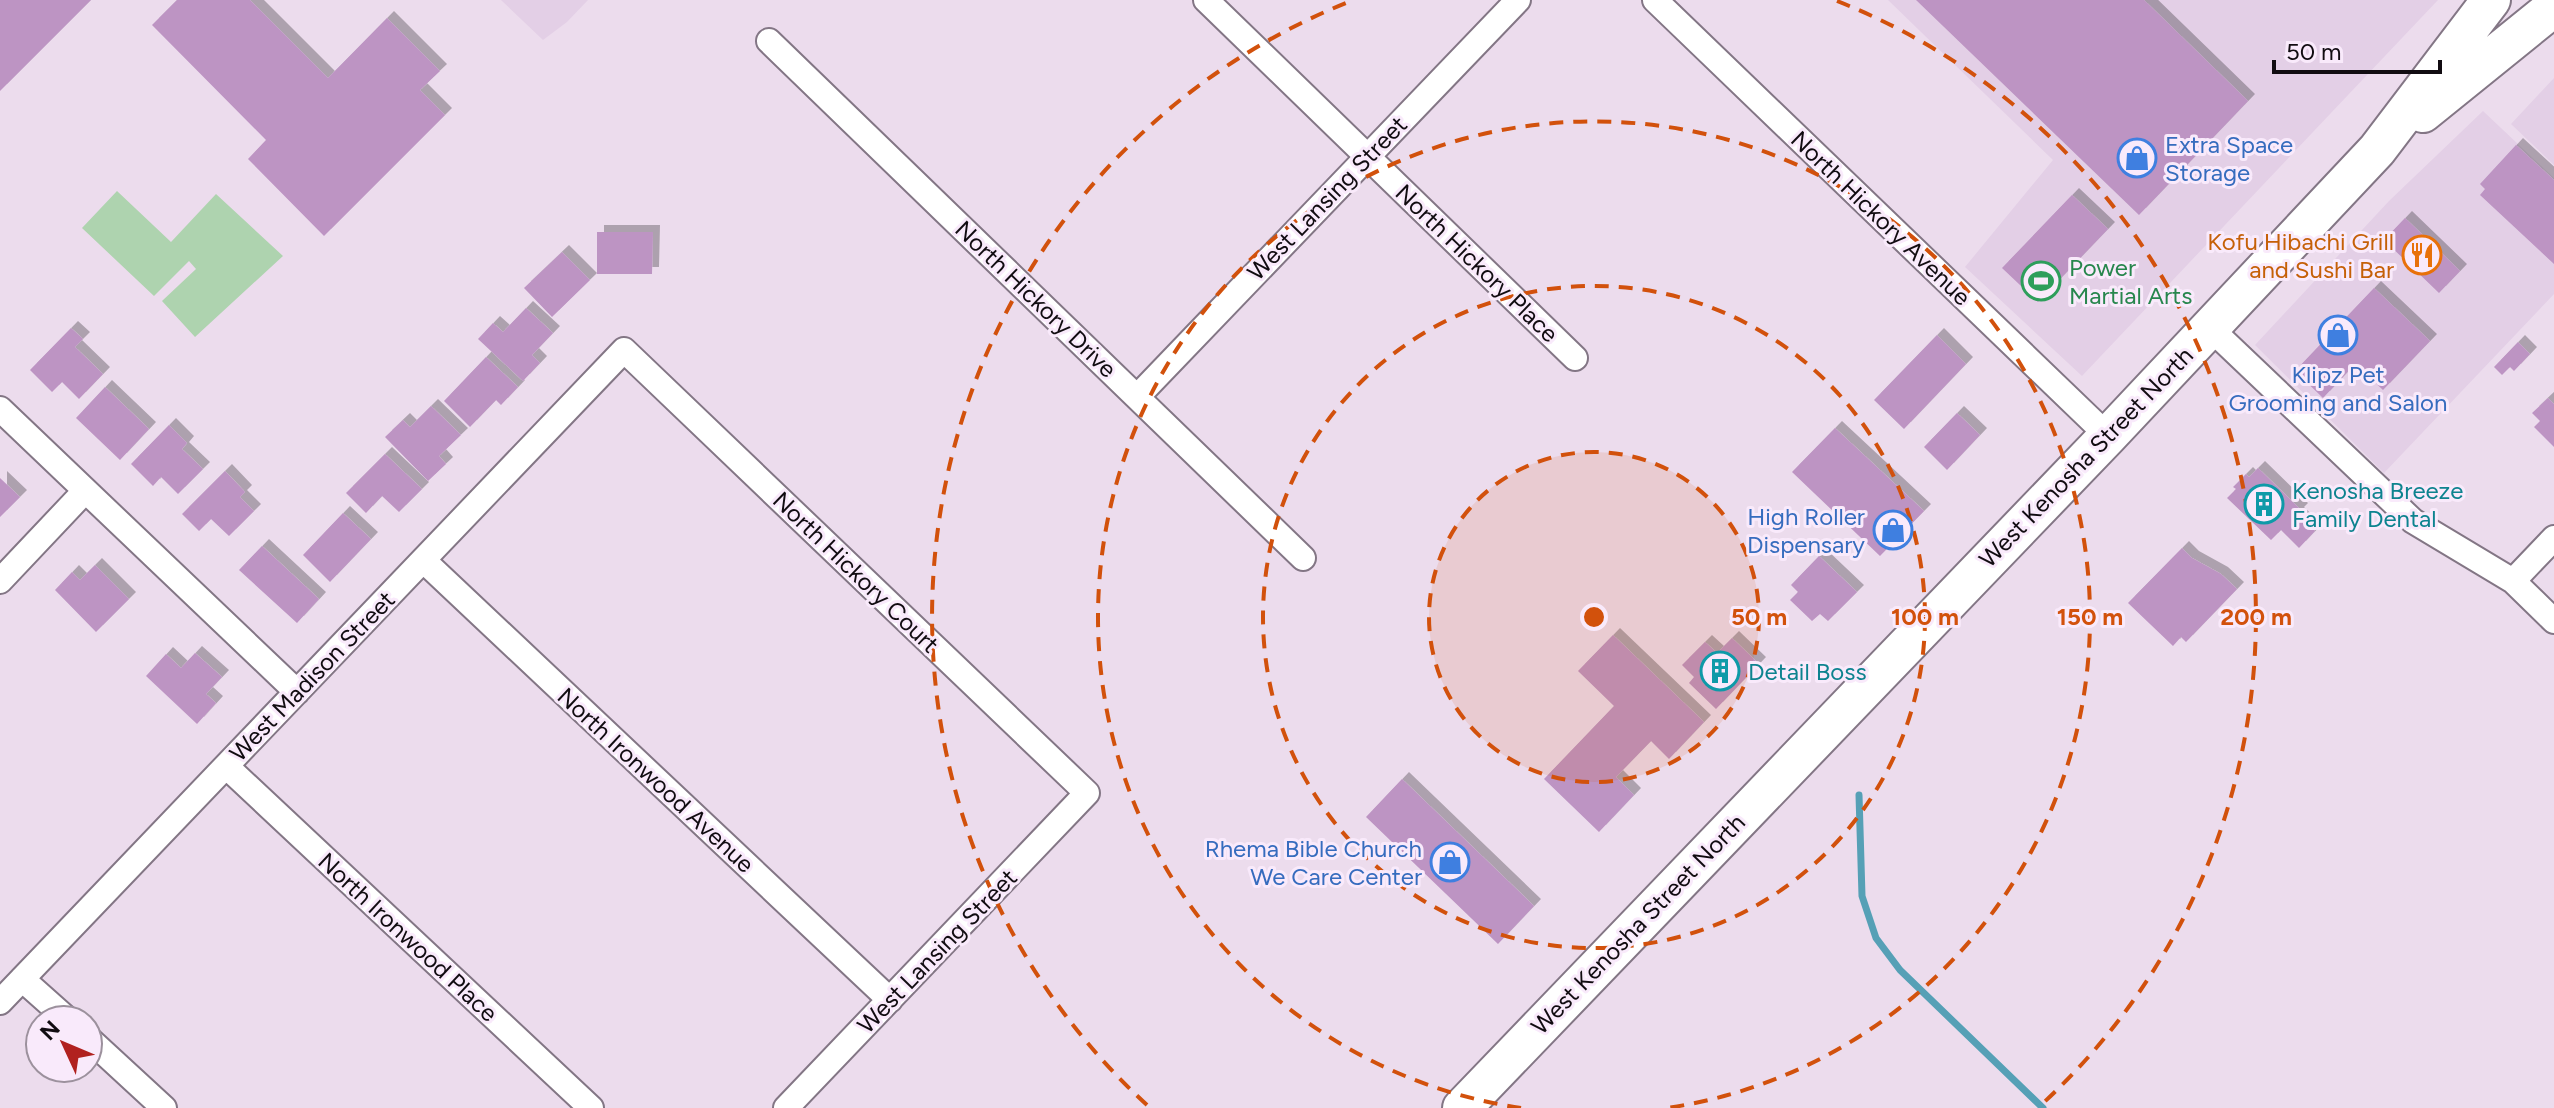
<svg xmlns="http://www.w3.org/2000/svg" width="2554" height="1108" viewBox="0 0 2554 1108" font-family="Figtree,sans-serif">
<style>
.built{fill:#e3cfe6}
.green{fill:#aed3af}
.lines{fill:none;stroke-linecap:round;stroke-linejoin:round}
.stream{stroke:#56a0b6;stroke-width:7}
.building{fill:#bd94c3;filter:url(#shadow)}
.street-casing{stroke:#837685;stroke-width:28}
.primary-casing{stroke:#837685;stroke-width:42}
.street{stroke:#fff;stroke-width:24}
.primary{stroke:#fff;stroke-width:38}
.ring{fill:none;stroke:#d2510c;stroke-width:4;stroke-dasharray:14 10}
.labels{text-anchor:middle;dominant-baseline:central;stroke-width:6;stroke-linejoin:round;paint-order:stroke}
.shop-label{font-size:24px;fill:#366cbe;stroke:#f9eafb;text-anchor:end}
.street-label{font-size:24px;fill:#110c11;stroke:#f9eafb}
.food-label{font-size:24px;fill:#c56008;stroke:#f9eafb;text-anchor:end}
.leisure-label{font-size:24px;fill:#27864d;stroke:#f9eafb;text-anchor:start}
.culture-label{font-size:24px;fill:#0d838f;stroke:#f9eafb;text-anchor:start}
.centre{fill:#d2510c;stroke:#f9eafb;stroke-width:4}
.ring-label{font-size:24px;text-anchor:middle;font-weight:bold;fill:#d2510c;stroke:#f9eafb;stroke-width:6;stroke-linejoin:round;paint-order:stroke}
</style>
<defs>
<filter id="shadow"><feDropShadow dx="7" dy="-7" stdDeviation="0" flood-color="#0004"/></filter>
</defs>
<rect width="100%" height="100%" fill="#ecdced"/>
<!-- built -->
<path class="built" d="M501,0H588L567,22L543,40Z
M1888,0H2438L2082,376L1965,267L2053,160Z
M2554,78V165L2511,124Z
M2483,111L2554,178V294L2384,473L2255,345L2389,201Z"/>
<!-- green -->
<path class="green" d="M117,191L171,242L216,194L283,256L195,337L162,301L196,269L189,261L154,296L82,228Z"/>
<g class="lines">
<!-- stream -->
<path class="stream" d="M1859,795L1862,896L1876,938L1900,970L2043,1108"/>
</g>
<!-- building -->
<path class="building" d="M0,0H91L0,91Z
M177,0H250L328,78L387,18L440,71L420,90L445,115L324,236L248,159L266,140L152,25Z
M1916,0H2144L2248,101L2139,215Z
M2516,145L2554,180V264L2480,195L2485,189L2480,184Z
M2072,195L2108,229L2038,302L2002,268Z
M2405,218L2460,271L2439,293L2384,240Z
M597,232H653L652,274H597Z
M562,252L590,280L552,317L524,288Z
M2374,288L2430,341L2383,390L2355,364L2323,398L2295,371Z
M526,308L553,333L532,355L540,363L523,381L478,339L493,323L503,332Z
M71,328L83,339L75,347L103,374L79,399L62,382L52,392L30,370Z
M1937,335L1966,364L1904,429L1874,400Z
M2518,342L2530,354L2514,371L2510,367L2502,375L2494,367Z
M486,357L518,387L501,405L496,400L470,427L444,401Z
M105,387L149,429L120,460L76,418Z
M2548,398L2554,404V447L2534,427L2540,421L2532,413Z
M431,406L461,435L439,456L446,464L428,481L385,437L403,420L410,427Z
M1957,413L1980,435L1947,470L1924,447Z
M169,425L187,443L182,449L203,469L178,494L161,477L153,486L131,464Z
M1835,428L1924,511L1880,556L1792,472Z
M385,454L422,489L399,512L382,496L366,513L346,493Z
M2258,468L2301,510L2297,514L2315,531L2299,548L2281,530L2271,540L2227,498L2236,489L2233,487L2246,474L2249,477Z
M225,471L245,492L240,497L254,511L229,536L211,519L199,531L182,514Z
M0,478L20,497L0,517Z
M343,513L371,539L330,582L303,555Z
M262,546L319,599L297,623L239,570Z
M2182,548L2192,558L2221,574L2237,589L2186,642L2181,637L2173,646L2128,603Z
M1819,556L1857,592L1828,621L1820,614L1812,621L1790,600L1798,592L1791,585Z
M95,565L129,599L96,632L55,590L72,572L80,580Z
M1613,635L1704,722L1669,759L1651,741L1616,777L1634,795L1599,832L1544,779L1614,706L1578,671Z
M1732,638L1759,664L1716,709L1689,683L1694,677L1682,665L1705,642L1717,653Z
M195,653L222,677L206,694L216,703L197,724L146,676L166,654L181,668Z
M1402,779L1534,906L1498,944L1366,817Z"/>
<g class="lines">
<!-- street casing -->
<g class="street-casing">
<path id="street" d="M1206,0L1575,358
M1655,0L2108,436
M769,41L1303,558
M2209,327L2413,521L2513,581L2554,621
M1137,397L1518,0
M0,409L297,692
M423,560L890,1000
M0,581L85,491
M2513,581L2554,538
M226,766L591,1108
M22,979L68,1020
M0,1002L624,350L1087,793L786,1108
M88,1038L164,1108"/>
</g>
<!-- primary casing -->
<g class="primary-casing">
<path id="primary" d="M2423,113L2554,7
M1462,1108L2108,436L2377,150L2491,0"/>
</g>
<!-- street -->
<use href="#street" class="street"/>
<!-- primary -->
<use href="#primary" class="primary"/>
</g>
<!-- distance rings -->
<circle cx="1594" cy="617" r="165" fill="#d2510c" fill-opacity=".12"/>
<g class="ring">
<circle cx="1594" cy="617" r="165"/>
<circle cx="1594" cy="617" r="331"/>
<path d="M1521 1108A496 496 0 1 1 1667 1108"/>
<path d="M1147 1105A662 662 0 0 1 1351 1M1837 1A662 662 0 0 1 2041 1105"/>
</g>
<!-- icons -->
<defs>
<g id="shop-ring" transform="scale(2)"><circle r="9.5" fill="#f9eafb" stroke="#3f7fe0" stroke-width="1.5"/><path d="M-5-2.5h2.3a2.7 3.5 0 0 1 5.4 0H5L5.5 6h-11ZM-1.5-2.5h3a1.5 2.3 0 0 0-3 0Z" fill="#3f7fe0"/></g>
<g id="restaurant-ring" transform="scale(2)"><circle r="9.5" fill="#f9eafb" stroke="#e8710a" stroke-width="1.5"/><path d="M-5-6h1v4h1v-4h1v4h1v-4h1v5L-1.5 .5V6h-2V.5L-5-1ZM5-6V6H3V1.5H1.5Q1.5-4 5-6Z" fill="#e8710a"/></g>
<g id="stadium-ring" transform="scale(2)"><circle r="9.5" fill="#f9eafb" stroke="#2e9e5b" stroke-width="1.5"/><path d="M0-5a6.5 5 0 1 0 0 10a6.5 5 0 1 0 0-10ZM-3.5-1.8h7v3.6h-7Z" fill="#2e9e5b"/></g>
<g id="building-ring" transform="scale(2)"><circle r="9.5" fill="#f9eafb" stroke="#0f9aa8" stroke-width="1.5"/><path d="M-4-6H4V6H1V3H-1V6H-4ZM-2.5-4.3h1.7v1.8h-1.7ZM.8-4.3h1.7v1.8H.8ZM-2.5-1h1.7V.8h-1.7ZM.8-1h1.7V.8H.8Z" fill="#0f9aa8"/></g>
</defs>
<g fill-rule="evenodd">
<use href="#shop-ring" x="2137" y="158"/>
<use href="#restaurant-ring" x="2422" y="255"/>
<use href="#stadium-ring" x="2041" y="281"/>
<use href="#shop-ring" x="2338" y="335"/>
<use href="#building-ring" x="2264" y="504"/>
<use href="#shop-ring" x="1893" y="530"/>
<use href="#building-ring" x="1720" y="671"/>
<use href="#shop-ring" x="1450" y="862"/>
</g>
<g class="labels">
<!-- shop labels -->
<g class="shop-label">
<text x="2165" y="144" text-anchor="start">Extra Space<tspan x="2165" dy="28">Storage</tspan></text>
<text x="2338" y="374" text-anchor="middle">Klipz Pet<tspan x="2338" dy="28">Grooming and Salon</tspan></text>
<text x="1865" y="516">High Roller<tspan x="1865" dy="28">Dispensary</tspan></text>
<text x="1422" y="848">Rhema Bible Church<tspan x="1422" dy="28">We Care Center</tspan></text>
</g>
<!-- street labels -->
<g class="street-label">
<text transform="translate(1327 198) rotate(-46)">West Lansing Street</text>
<text transform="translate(1881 218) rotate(44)">North Hickory Avenue</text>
<text transform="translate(1477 263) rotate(44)">North Hickory Place</text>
<text transform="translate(1036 299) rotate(44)">North Hickory Drive</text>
<text transform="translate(2086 457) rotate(-46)">West Kenosha Street North</text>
<text transform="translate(856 572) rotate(44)">North Hickory Court</text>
<text transform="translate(312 676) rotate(-46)">West Madison Street</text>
<text transform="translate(656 780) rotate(43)">North Ironwood Avenue</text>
<text transform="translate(1638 924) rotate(-46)">West Kenosha Street North</text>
<text transform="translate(408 937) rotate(43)">North Ironwood Place</text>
<text transform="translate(937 951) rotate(-46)">West Lansing Street</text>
</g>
<!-- food labels -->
<g class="food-label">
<text x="2394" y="241">Kofu Hibachi Grill<tspan x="2394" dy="28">and Sushi Bar</tspan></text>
</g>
<!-- leisure labels -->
<g class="leisure-label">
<text x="2069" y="267">Power<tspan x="2069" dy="28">Martial Arts</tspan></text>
</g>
<!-- culture labels -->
<g class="culture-label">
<text x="2292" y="490">Kenosha Breeze<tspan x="2292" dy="28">Family Dental</tspan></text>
<text x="1748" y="671">Detail Boss</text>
</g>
</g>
<circle cx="1594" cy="617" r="12" class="centre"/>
<g class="ring-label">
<text x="1759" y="625">50 m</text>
<text x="1925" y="625">100 m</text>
<text x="2090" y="625">150 m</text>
<text x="2256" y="625">200 m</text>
</g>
<!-- north arrow -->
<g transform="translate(64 1044) rotate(314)"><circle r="38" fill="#f9eafb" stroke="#9c919d" stroke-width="2"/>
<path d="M0-6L14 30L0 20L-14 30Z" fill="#b1211f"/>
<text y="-12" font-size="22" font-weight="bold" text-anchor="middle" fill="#110c11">N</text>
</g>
<!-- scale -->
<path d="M2274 60v12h166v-12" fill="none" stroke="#110c11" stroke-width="4"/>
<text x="2286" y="60" font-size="24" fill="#110c11" stroke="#f9eafb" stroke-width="6" paint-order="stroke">50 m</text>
</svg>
